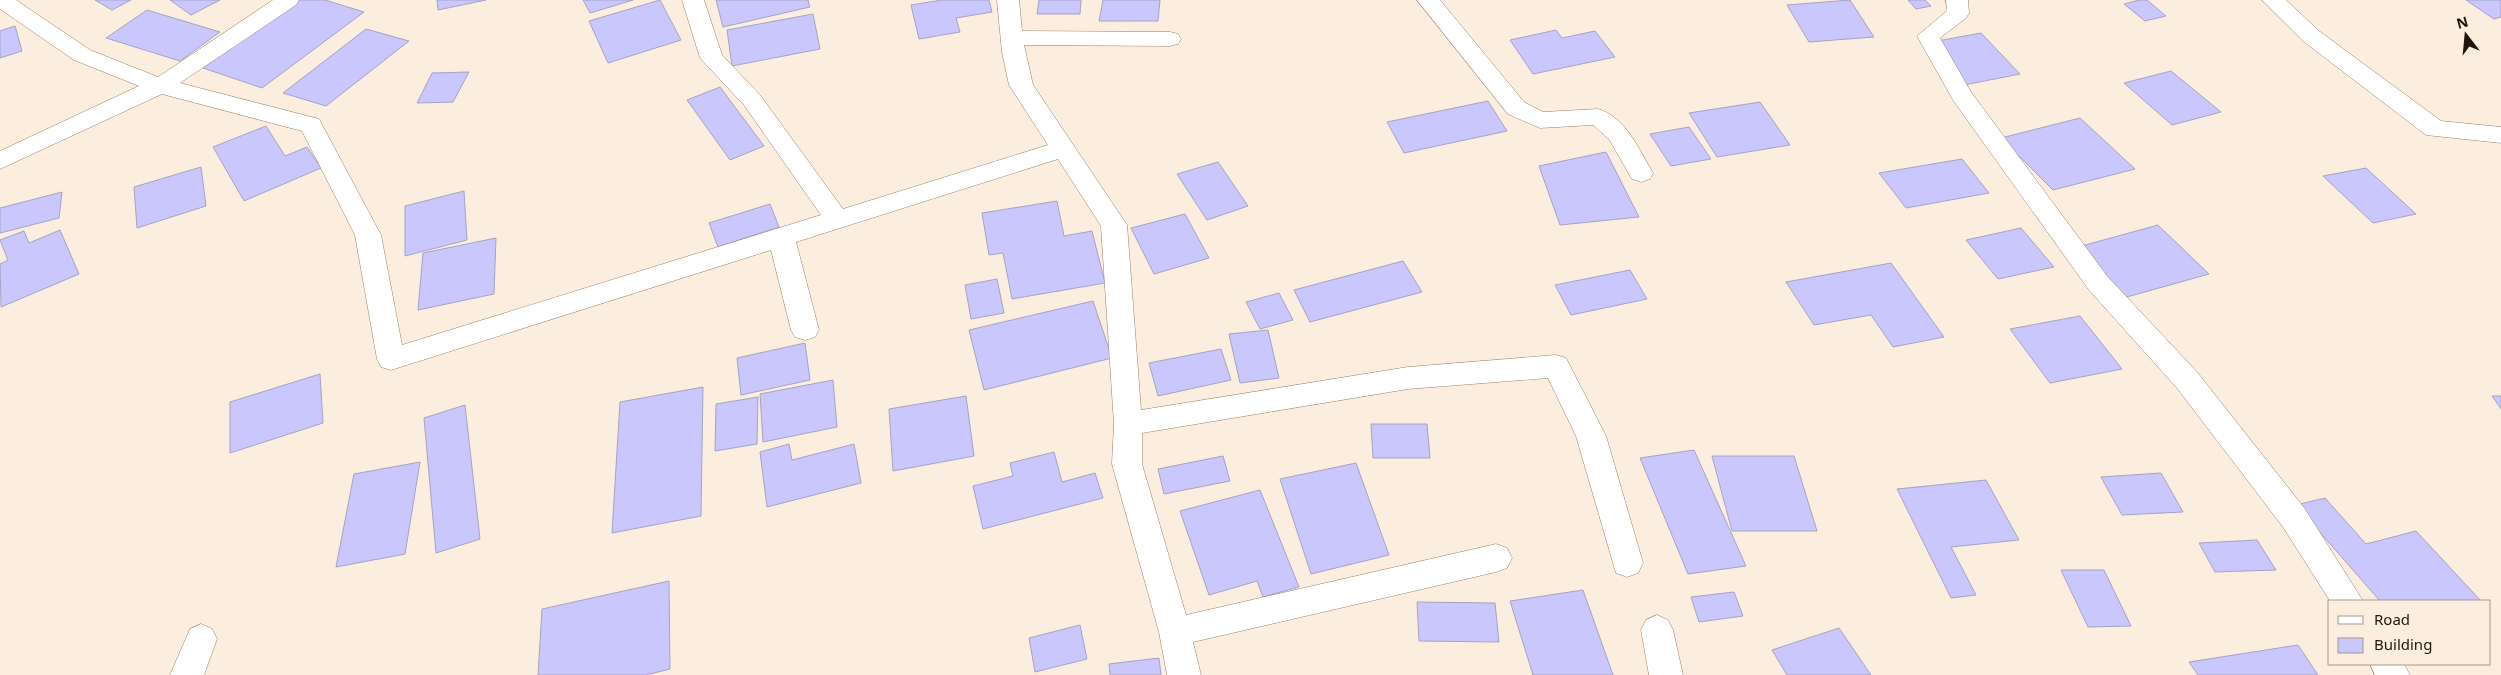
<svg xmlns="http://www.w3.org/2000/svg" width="2501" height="675" viewBox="0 0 2501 675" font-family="'Noto Sans',sans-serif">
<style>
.building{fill:#cac6fe;stroke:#a5a3c0}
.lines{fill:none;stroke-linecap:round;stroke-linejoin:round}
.minor-casing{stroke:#947f68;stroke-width:1}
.minor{fill:#fff;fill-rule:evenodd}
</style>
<rect width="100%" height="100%" fill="#fceedf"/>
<!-- building -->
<path class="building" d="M95,0H131L112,10Z
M170,0H220L191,15Z
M299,0H325L364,12L262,88L203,68Z
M437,0H486L438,10Z
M583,0H633L590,13Z
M660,0L681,40L608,63L589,21Z
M716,0H808L810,7L723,27Z
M942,0H989L992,12L956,18L960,32L919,39L911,5Z
M1039,0H1081L1080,14H1037Z
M1103,0H1160L1158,21H1099Z
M1850,0L1874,37L1809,42L1787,5Z
M1908,0H1925L1931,6L1916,9Z
M2139,0H2147L2166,16L2145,21L2124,4Z
M2466,0H2501V17L2494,19Z
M147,10L220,32L180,61L106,38Z
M813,14L820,49L732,66L727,30Z
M15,26L22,51L0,58V31Z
M366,29L409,41L326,106L283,93Z
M1556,30L1562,38L1595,31L1615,57L1533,74L1510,40Z
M1981,33L2020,74L1964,85L1926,43Z
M2171,71L2221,112L2172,125L2124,83Z
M469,72L453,102L417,103L432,73Z
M720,87L764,146L730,160L687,100Z
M1488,101L1507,131L1404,153L1387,122Z
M1760,102L1790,145L1717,157L1689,113Z
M2080,118L2135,169L2053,190L2001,138Z
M266,126L285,156L307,147L321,168L244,201L213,147Z
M1689,127L1711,159L1671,166L1650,134Z
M1606,152L1639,217L1560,225L1539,166Z
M1962,159L1989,193L1906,208L1879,173Z
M1218,162L1248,206L1207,220L1177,174Z
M201,167L206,206L137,228L134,187Z
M2366,168L2416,214L2373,223L2323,176Z
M464,191L467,240L405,256V206Z
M62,192L59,218L0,233V208Z
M1057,201L1064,236L1092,231L1105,283L1012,299L1003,253L989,255L982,213Z
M770,204L779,227L718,247L709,223Z
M1185,214L1209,258L1154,274L1131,228Z
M2158,225L2209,274L2127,297L2078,247Z
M2021,228L2054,267L1998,279L1966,240Z
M60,230L79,274L1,307L0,264L8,260L0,240L24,231L29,243Z
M496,238L494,294L418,310L423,253Z
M1403,261L1422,292L1310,322L1294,290Z
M1891,263L1944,337L1893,347L1871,315L1814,325L1786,282Z
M1630,270L1647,299L1571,315L1555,285Z
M997,279L1004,313L971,319L965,285Z
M1279,293L1293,320L1260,329L1246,302Z
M1093,301L1112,358L984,390L969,330Z
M2080,316L2122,369L2050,383L2010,329Z
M1268,330L1279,378L1240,383L1229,334Z
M805,343L810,380L741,395L737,358Z
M1221,349L1231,380L1158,396L1149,363Z
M320,374L323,423L230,453V402Z
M833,380L837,427L763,442L760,394Z
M703,387L701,516L612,533L620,402Z
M966,396L974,456L893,471L889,409Z
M2492,396H2501V409Z
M758,397L757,444L715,451L716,404Z
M465,405L480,539L436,553L424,418Z
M1371,424H1427L1430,458H1373Z
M789,444L792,460L854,444L861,483L767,507L760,452Z
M1694,450L1746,566L1688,574L1640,458Z
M1054,452L1062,482L1095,473L1103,498L983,529L973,486L1013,476L1010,463Z
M1223,456L1230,481L1164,494L1158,469Z
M1712,456H1794L1817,531H1732Z
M420,462L405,554L336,567L354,474Z
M1356,463L1389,555L1311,574L1280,479Z
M2161,473L2183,512L2122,515L2101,477Z
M1986,480L2019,540L1951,547L1976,595L1951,598L1897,489Z
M1260,490L1299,587L1263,597L1257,581L1209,595L1180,511Z
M2325,498L2366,544L2416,531L2481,601H2380L2296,505Z
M2257,540L2276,570L2215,572L2199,543Z
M2061,570H2104L2131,626L2088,627Z
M669,581L670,669L646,675H538L542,609Z
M1583,590L1613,675H1533L1510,601Z
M1734,592L1743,616L1699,622L1691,597Z
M1417,602L1495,603L1499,642L1419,641Z
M1080,625L1087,659L1035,672L1029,638Z
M1839,628L1871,675H1787L1772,650Z
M2298,645L2318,675H2198L2189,662Z
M1159,658L1161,675H1110L1109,664Z"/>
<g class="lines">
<!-- minor casing -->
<g class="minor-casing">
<path id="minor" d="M0,0H16L90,50L158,77L273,0H299L296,5L180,83L319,119L381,235L402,345L821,215L744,105L700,58L682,0H704L722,55L760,95L843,209L1048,145L1009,85L1002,52L997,0H1019L1022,31L1170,32L1178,34L1181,39L1178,44L1170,46L1024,45L1033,85L1127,225L1141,410L1408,367L1556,355L1566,358L1606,436L1643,563L1638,573L1627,577L1616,573L1576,436L1548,378L1408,389L1142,433V464L1186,615L1496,544L1507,548L1512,558L1507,568L1496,572L1193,642L1201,675H1167L1159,632L1112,464L1114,424L1101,226L1058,159L796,242L819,330L815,337L805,340L795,337L791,330L771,250L391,370L381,367L377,359L355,235L302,131L162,94L0,169V151L139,86L74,60L0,9Z
M1417,0H1440L1524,102L1543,112L1598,109C1626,117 1639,150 1653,173L1650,179L1641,182L1632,179L1609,139L1593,125L1540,128L1508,114Z
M1946,0H1968L1969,13L1966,18L1940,38L1971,92L2107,276L2197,372L2305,509L2363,601H2330L2283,527L2177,388L2089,290L1953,100L1917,36L1947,11Z
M2262,0H2286L2319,31L2441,121L2501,127V143L2426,135L2303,41Z
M1657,615L1668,620L1673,630L1683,675H1649L1641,630L1646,620Z
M201,624L212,629L217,639L204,675H170L190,629Z
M2370,664H2404L2410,675H2375Z"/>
</g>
<!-- minor -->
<use href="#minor" class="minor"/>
</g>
<!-- legend -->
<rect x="2328" y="600" width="162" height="65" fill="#fceedf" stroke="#a3988b"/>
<rect x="2338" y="616" width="25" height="8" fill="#ffffff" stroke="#a3988b"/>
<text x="2374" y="625" font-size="15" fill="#1e160d">Road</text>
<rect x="2338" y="638" width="25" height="15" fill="#cac6fe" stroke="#a3988b"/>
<text x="2374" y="650" font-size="15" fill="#1e160d">Building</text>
<!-- north arrow -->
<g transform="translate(2466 35) rotate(344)" stroke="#fceedf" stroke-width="4" paint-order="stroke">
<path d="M0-4L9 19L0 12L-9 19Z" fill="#1e160d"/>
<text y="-8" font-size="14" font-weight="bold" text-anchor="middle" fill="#1e160d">N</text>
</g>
</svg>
